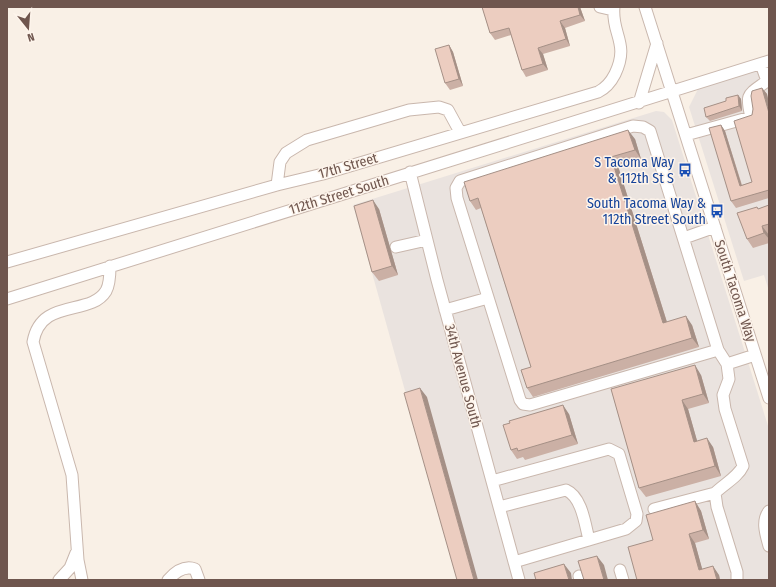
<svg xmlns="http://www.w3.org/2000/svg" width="776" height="587" viewBox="0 0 776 587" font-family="'Fira Sans Condensed',sans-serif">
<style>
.industrial{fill:#eae3df}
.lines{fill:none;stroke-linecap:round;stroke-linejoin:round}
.minor-casing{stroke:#c9b7ad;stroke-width:13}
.minor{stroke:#fff;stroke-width:11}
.wall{fill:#cbb0a5}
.shaded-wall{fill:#a59086}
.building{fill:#eccdc0;stroke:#a59086}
.labels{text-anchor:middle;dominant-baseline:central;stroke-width:3;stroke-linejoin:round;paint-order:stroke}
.transit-label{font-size:14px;fill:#164399;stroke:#fdf4eb;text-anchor:end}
.street-label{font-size:14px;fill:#6f564e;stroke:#fdf4eb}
</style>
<rect width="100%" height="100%" fill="#f9f0e6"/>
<!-- industrial -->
<path class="industrial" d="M766,68L769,76V291L764,275L744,281L689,107L698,89Z
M656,111L664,112L672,120L769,429V504L766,507L762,523L769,561L768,580H458L353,205Z"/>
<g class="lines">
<!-- minor casing -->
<g class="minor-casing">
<path id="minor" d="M600,7L613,10
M645,7L769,398
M639,103L657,43
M686,135L751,117C745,93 748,95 767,81L761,64
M410,172L437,280L519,580
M277,185L280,162L286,153L307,140L409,110L439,107L448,110L460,132
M684,238L715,227
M396,247L427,240
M7,262L277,185L323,174L598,92C606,88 611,82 615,74C630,43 611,34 614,7
M7,299L769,61
M445,310L488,298
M718,350L530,405L523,404L520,400L457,198L456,188L460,181L633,126L643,127L650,131L718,350L727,364L729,379L723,395L725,409L743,466C738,477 724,484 715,493L717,507L737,572V580
M727,364L755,355
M492,481L609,449L619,454L637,514L636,521L626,529L514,562
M499,507L566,490C582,497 585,524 589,540
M654,509L715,493
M769,511C761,521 766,535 769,546
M620,570L623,580
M579,576L580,580
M59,580L70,568L76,553
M82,580L78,560L72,475L33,342C41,297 90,317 106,291C110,284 110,274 110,266
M168,580C175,572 184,565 195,569L199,580"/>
</g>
<!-- minor -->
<use href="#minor" class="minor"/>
</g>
<!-- wall -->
<path class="wall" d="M482,7H580L585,21L565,28L570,46L543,54L548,70L526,77L522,70L511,35L495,40L490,33Z
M449,45L453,52L463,86L450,90L445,83Z
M762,88L767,94L769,103V198L736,208L731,201L721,125L725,131L742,185L752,182V115Z
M738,95L741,99L742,111L710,121L706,117L726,101Z
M635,139L641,159L618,166L667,322L692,325L699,347L533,397L527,388L531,367L481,208L476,210L470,201Z
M769,205V243L753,248L747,239L757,207L758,209Z
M379,209L398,275L379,281L372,272Z
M701,375L709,403L688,409L697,441L713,447L721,476L646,497L639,488L611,389Z
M569,414L578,444L525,460L523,457L517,459L511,450Z
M695,501L701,511L709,539L695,543L702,569L719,575L720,580L653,540Z"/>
<!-- shaded-wall -->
<path class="shaded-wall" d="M578,7H580L585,21L580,15Z
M560,21L565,28L570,46L566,39Z
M449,45L453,52L463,86L459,79Z
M538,48L543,54L548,70L543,64Z
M762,88L767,94L769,103V113Z
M738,95L741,99L742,111L739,106Z
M721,125L725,131L744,193L740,186Z
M628,130L635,139L641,159L635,150Z
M611,157L618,166L670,332L663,323Z
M373,200L379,209L398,275L392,266Z
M762,226L769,235V239L764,233Z
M686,316L692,325L699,347L692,338Z
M695,365L701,375L709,403L703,394Z
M420,388L427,397L478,580H474Z
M682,400L688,409L700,451L694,442Z
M563,405L569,414L578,444L572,435Z
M707,438L713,447L721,476L715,466Z
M695,501L701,511L709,539L703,530Z
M689,534L695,543L705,579L699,570Z
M597,556L604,565L608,580H604Z
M564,564L571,573L572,580H569Z
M713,566L719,575L720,580H717Z"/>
<!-- building -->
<path class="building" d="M482,7H578L580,15L560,21L566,39L538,48L543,64L522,70L509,28L490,33Z
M449,45L459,79L445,83L435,49Z
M762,88L769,113V190L731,201L709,128L721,125L740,186L752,182L734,121L752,115L753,109L751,96L752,91Z
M738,95L739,106L706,117L704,108L726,101V98Z
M628,130L635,150L611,157L663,323L686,316L692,338L527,388L521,370L531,367L478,198L470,201L464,182Z
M373,200L392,266L372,272L354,206Z
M769,205V224L762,226L764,233L747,239L737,213L757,207L758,209Z
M695,365L703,394L682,400L694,442L707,438L715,466L639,488L611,389Z
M420,388L474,580H457L404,393Z
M563,405L572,435L518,451L517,448L511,450L503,425L510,423L509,421Z
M695,501L703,530L689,534L699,570L713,566L717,580H637L628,547L653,540L646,515Z
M597,556L604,580H584L578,561Z
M564,564L569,580H536L534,573Z"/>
<!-- icons -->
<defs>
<g id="bus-bare" transform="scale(1.08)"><path d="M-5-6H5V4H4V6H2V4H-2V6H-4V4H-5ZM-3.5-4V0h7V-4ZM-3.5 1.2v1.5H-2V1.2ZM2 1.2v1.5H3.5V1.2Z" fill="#1a4fb4" stroke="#fdf4eb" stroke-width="2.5" paint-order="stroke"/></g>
</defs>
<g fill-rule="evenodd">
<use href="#bus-bare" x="685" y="170"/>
<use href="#bus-bare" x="717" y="211"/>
</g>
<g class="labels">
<!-- transit labels -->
<g class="transit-label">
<text x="674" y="162">S Tacoma Way<tspan x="674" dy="16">&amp; 112th St S</tspan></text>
<text x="706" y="203">South Tacoma Way &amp;<tspan x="706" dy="16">112th Street South</tspan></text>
</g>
<!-- street labels -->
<g class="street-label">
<text transform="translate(348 166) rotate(-16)">17th Street</text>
<text transform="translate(339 195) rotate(-17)">112th Street South</text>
<text transform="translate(735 291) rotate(72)">South Tacoma Way</text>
<text transform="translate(463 376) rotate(75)">34th Avenue South</text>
</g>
</g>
<!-- border -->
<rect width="776" height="587" fill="none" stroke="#6f564e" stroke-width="16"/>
<!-- north arrow -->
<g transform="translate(28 28) rotate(163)" stroke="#fdf4eb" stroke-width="3" paint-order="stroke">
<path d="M0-3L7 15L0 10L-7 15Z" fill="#6f564e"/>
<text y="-6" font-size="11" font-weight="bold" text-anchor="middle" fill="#6f564e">N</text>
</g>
</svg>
